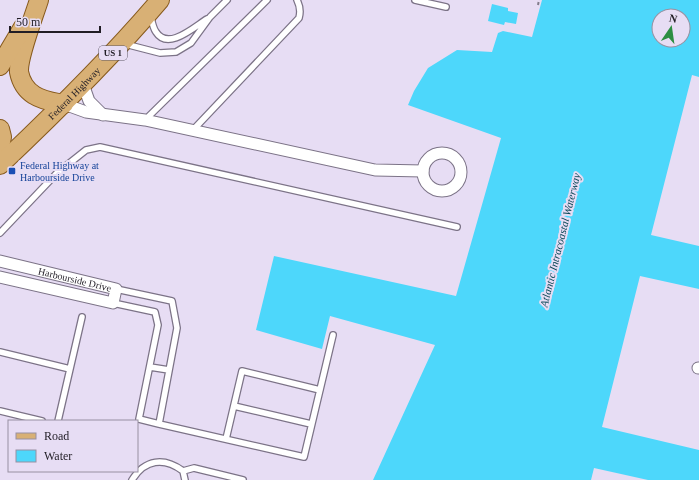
<svg xmlns="http://www.w3.org/2000/svg" width="699" height="480" viewBox="0 0 699 480" font-family="Georgia,serif">
<style>
.water{fill:#4dd7fb;fill-rule:evenodd}
.lines{fill:none;stroke-linecap:round;stroke-linejoin:round}
.service-casing{stroke:#7c7387;stroke-width:8}
.minor-casing{stroke:#7c7387;stroke-width:13}
.primary-casing{stroke:#875a1d;stroke-width:20}
.path{stroke:#837c8b;stroke-width:2;stroke-dasharray:3 2;stroke-linecap:butt}
.service{stroke:#fff;stroke-width:5.5}
.minor{stroke:#fff;stroke-width:11}
.primary{stroke:#d8b075;stroke-width:18}
.transit-dot{fill:#1a4fb4;stroke:#e7ddf4;stroke-width:1.5}
.labels{text-anchor:middle;dominant-baseline:central;stroke-width:4;stroke-linejoin:round;paint-order:stroke}
.shield{fill:#e7ddf4;stroke:#5c5763;stroke-width:1}
.shield-label{font-size:9px;font-weight:bold;fill:#211d25}
.street-label{font-size:10px;fill:#211d25;stroke:#e7ddf4}
.transit-label{font-size:10px;fill:#164399;stroke:#e7ddf4;text-anchor:start}
.water-label{font-size:11px;font-style:italic;fill:#0b4857;stroke:#e7ddf4}
</style>
<rect width="100%" height="100%" fill="#e7ddf4"/>
<!-- water -->
<path class="water" d="M542,0H699V77L692,75L651,235L699,246V289L640,276L602,427L699,450V480H648L594,468L591,480H373L435,345L330,316L322,349L256,330L274,256L456,296L501,138L408,105L414,91L428,68L457,50L492,52L498,33L503,31L532,37ZM659,16H683V40H659Z
M492,4L508,8V11L518,13L516,24L505,22L504,25L488,21Z"/>
<g class="lines">
<!-- service casing -->
<g class="service-casing">
<path id="service" d="M415,0L446,7
M151,17C152,22 153,28 156,32C168,51 194,27 207,19
M125,44L160,53L176,52L191,43L210,17L227,0
M145,120L267,0
M193,130L299,18C301,11 300,6 297,0
M0,233L57,173L86,150L100,147L457,227
M113,303L155,312L158,325L139,419L159,424L177,328L172,301L116,289
M0,352L70,369L58,421
M150,367L169,370
M70,369L82,317
M234,406L311,424
M0,411L42,421
M159,424L304,457L333,335
M226,439L242,371L320,390
M183,471L194,468L243,480
M132,480C145,459 164,457 183,471L185,480"/>
</g>
<!-- minor casing -->
<g class="minor-casing">
<g id="minor">
<path d="M83,84L89,101L103,115"/>
<path d="M64,104L86,112L145,120L375,170L423,171"/>
<circle cx="442" cy="172" r="19"/>
<path id="s1" d="M0,261L116,289L113,303L0,277"/>
<path d="M698,368H699"/>
</g>
</g>
<!-- primary casing -->
<g class="primary-casing">
<g id="primary">
<path d="M39,0C34,16 18,57 19,72C21,82 26,90 34,95C43,101 54,102 64,104"/>
<path d="M0,66L23,27"/>
<path d="M0,129L2,137L0,146"/>
<path id="s2" d="M0,165C56,112 110,59 160,0"/>
</g>
</g>
<!-- path -->
<path class="path" d="M538,5L539,0"/>
<!-- service -->
<use href="#service" class="service"/>
<!-- minor -->
<use href="#minor" class="minor"/>
<!-- primary -->
<use href="#primary" class="primary"/>
</g>
<!-- markers -->
<rect class="transit-dot" x="8" y="167" width="8" height="8" rx="2"/>
<g class="labels">
<!-- shield labels -->
<rect class="shield" x="99" y="46" width="28" height="14" rx="3"/>
<g class="shield-label">
<text x="113" y="53">US 1</text>
</g>
<!-- street labels -->
<g class="street-label">
<text stroke="none"><textPath href="#s2" startOffset="103">Federal Highway</textPath></text>
<text stroke="none"><textPath href="#s1" startOffset="77">Harbourside Drive</textPath></text>
</g>
<!-- transit labels -->
<g class="transit-label">
<text x="20" y="165">Federal Highway at<tspan x="20" dy="12">Harbourside Drive</tspan></text>
</g>
<!-- water labels -->
<g class="water-label">
<text transform="translate(560 240) rotate(-76)">Atlantic Intracoastal Waterway</text>
</g>
</g>
<!-- legend -->
<rect x="8" y="420" width="130" height="52" fill="#e7ddf4" stroke="#9890a1"/>
<rect x="16" y="433" width="20" height="6" fill="#d8b075" stroke="#9890a1"/>
<text x="44" y="440" font-size="12" fill="#211d25">Road</text>
<rect x="16" y="450" width="20" height="12" fill="#4dd7fb" stroke="#9890a1"/>
<text x="44" y="460" font-size="12" fill="#211d25">Water</text>
<!-- north arrow -->
<g transform="translate(671 28) rotate(13)"><circle r="19" fill="#e7ddf4" stroke="#9890a1"/>
<path d="M0-3L7 15L0 10L-7 15Z" fill="#2c8e42"/>
<text y="-6" font-size="11" font-weight="bold" text-anchor="middle" fill="#211d25">N</text>
</g>
<!-- scale -->
<path d="M10 26v6h90v-6" fill="none" stroke="#211d25" stroke-width="2"/>
<text x="16" y="26" font-size="12" fill="#211d25" stroke="#e7ddf4" stroke-width="3" paint-order="stroke">50 m</text>
</svg>
